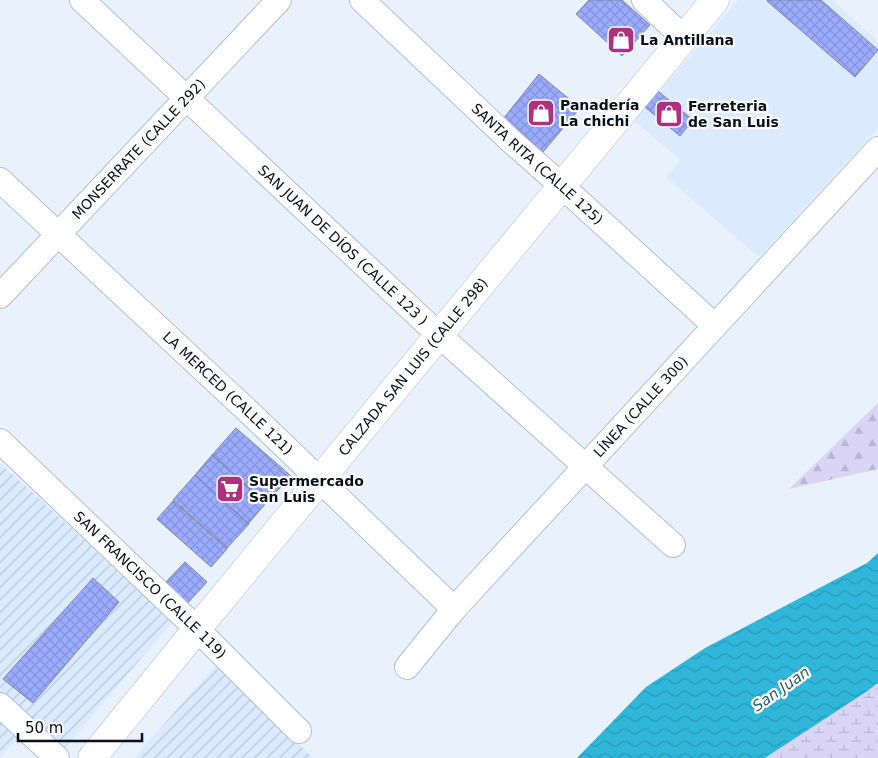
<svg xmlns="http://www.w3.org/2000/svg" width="878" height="758" viewBox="0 0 878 758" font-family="'DejaVu Sans',sans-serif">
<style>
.built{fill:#dbeafe}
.industrial{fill:url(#industrial-furrows)}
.forest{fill:url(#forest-firs)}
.wetland{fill:url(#wetland-marsh)}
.water{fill:url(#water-waves)}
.building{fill:url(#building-cross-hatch);stroke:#8087a3}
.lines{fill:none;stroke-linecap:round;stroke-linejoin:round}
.minor-casing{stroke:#adc0db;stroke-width:26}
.major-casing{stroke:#adc0db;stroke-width:29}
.minor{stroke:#fff;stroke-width:24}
.major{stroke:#fff;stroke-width:28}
.labels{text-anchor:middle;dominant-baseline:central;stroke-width:4.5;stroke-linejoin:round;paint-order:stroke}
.poi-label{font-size:14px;font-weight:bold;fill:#090f18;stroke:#fff;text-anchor:start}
.street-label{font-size:14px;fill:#090f18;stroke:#fff}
.water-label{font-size:15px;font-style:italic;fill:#2a5e6e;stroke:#fff}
</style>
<defs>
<pattern id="industrial-furrows" width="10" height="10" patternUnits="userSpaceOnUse" patternTransform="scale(1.25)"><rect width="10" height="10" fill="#dbeafe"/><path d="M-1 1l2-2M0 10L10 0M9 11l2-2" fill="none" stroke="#bbc8d9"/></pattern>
<pattern id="forest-firs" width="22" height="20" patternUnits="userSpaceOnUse" patternTransform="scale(1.25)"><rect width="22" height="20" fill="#dad5f5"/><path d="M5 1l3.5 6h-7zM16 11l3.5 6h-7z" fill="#bab6d1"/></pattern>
<pattern id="wetland-marsh" width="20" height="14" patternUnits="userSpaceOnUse" patternTransform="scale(1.25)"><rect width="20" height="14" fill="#dad5f5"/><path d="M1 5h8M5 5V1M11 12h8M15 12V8" fill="none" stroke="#bab6d1"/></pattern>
<pattern id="water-waves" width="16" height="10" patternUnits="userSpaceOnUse" patternTransform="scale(1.25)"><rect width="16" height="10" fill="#2fb6d9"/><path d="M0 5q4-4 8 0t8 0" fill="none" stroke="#289bba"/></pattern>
<pattern id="building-cross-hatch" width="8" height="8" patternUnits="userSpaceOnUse" patternTransform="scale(1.25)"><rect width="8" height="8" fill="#9bacff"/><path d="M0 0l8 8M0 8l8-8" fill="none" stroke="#8493da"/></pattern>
</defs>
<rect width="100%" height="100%" fill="#e9f1fc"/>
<!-- built -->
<path class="built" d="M738,0H832L878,42V128L759,257L666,177L681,160L634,121Z"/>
<!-- industrial -->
<path class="industrial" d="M0,463L173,621L63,750L0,690Z
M216,665L313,758H134Z
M0,717L20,736L0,757Z"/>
<!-- forest -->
<path class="forest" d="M878,403V469L789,489Z"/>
<!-- wetland -->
<path class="wetland" d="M878,683V758H765L866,692Z"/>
<!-- water -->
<path class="water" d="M878,553V683L866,692L765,758H577L646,687L705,648L867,563Z"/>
<!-- building -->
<path class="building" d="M589,0H622L650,25L622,56L576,14Z
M768,0H821L878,50L855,77L767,1Z
M539,74L580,108L543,152L503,119Z
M658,91L693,120L680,136L645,107Z
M236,428L291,476L266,503L212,455Z
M212,455L266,503L248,524L195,475Z
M195,475L249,524L227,548L173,500Z
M173,501L227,549L211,567L157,519Z
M185,562L207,582L183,608L161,587Z
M93,578L119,602L33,703L3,679Z"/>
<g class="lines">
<!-- minor casing -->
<g class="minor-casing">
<g id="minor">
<path id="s1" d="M82,0L439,335L673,545"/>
<path id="s2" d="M362,0L511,141L562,186L715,326"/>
<path d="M644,0L684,38"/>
<path id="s3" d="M0,180L252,415L454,609"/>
<path id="s4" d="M0,296L279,0"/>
<path id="s5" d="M0,441L197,629L299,731"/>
<path id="s6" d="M407,667L454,609L878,149"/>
<path d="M0,705L57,758"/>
</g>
</g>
<!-- major casing -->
<g class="major-casing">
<g id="major">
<path id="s7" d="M92,758L197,629L715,0"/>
</g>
</g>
<!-- minor -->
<use href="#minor" class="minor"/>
<!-- major -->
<use href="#major" class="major"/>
</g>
<!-- icons -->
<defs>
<g id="shop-square" transform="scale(1.4375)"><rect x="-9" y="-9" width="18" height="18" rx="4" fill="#ae307f" stroke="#fff"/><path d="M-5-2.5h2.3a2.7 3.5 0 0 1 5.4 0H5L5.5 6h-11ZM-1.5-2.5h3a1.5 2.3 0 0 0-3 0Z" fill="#fff"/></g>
<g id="supermarket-square" transform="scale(1.4375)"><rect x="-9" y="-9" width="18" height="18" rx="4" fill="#ae307f" stroke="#fff"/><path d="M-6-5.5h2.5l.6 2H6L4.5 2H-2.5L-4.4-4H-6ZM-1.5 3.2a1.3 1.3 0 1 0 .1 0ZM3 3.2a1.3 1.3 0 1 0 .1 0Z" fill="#fff"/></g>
</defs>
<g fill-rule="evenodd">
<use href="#shop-square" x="621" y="40"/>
<use href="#shop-square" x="541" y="113"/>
<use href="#shop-square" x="669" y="114"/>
<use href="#supermarket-square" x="230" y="489"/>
</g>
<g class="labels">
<!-- poi labels -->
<g class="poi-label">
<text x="640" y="40">La Antillana</text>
<text x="560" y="105">Panadería<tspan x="560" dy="16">La chichi</tspan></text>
<text x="688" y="106">Ferreteria<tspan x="688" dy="16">de San Luis</tspan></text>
<text x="249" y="481">Supermercado<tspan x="249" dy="16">San Luis</tspan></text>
</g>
<!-- street labels -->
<g class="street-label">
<text stroke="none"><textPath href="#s4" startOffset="202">MONSERRATE (CALLE 292)</textPath></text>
<text stroke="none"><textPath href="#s2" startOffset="240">SANTA RITA (CALLE 125)</textPath></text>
<text stroke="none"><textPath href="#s1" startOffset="358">SAN JUAN DE DÍOS (CALLE 123 )</textPath></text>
<text stroke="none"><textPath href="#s7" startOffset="506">CALZADA SAN LUIS (CALLE 298)</textPath></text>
<text stroke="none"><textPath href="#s3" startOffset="312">LA MERCED (CALLE 121)</textPath></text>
<text stroke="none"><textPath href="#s6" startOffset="350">LÍNEA (CALLE 300)</textPath></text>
<text stroke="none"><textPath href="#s5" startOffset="208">SAN FRANCISCO (CALLE 119)</textPath></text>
</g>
<!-- water labels -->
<g class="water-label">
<text transform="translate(781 689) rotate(-35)">San Juan</text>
</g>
</g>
<!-- scale -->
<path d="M18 733v8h124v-8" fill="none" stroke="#090f18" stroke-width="2.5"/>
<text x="25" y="733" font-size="15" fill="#090f18" stroke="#ffffff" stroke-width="4" paint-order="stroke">50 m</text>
</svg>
